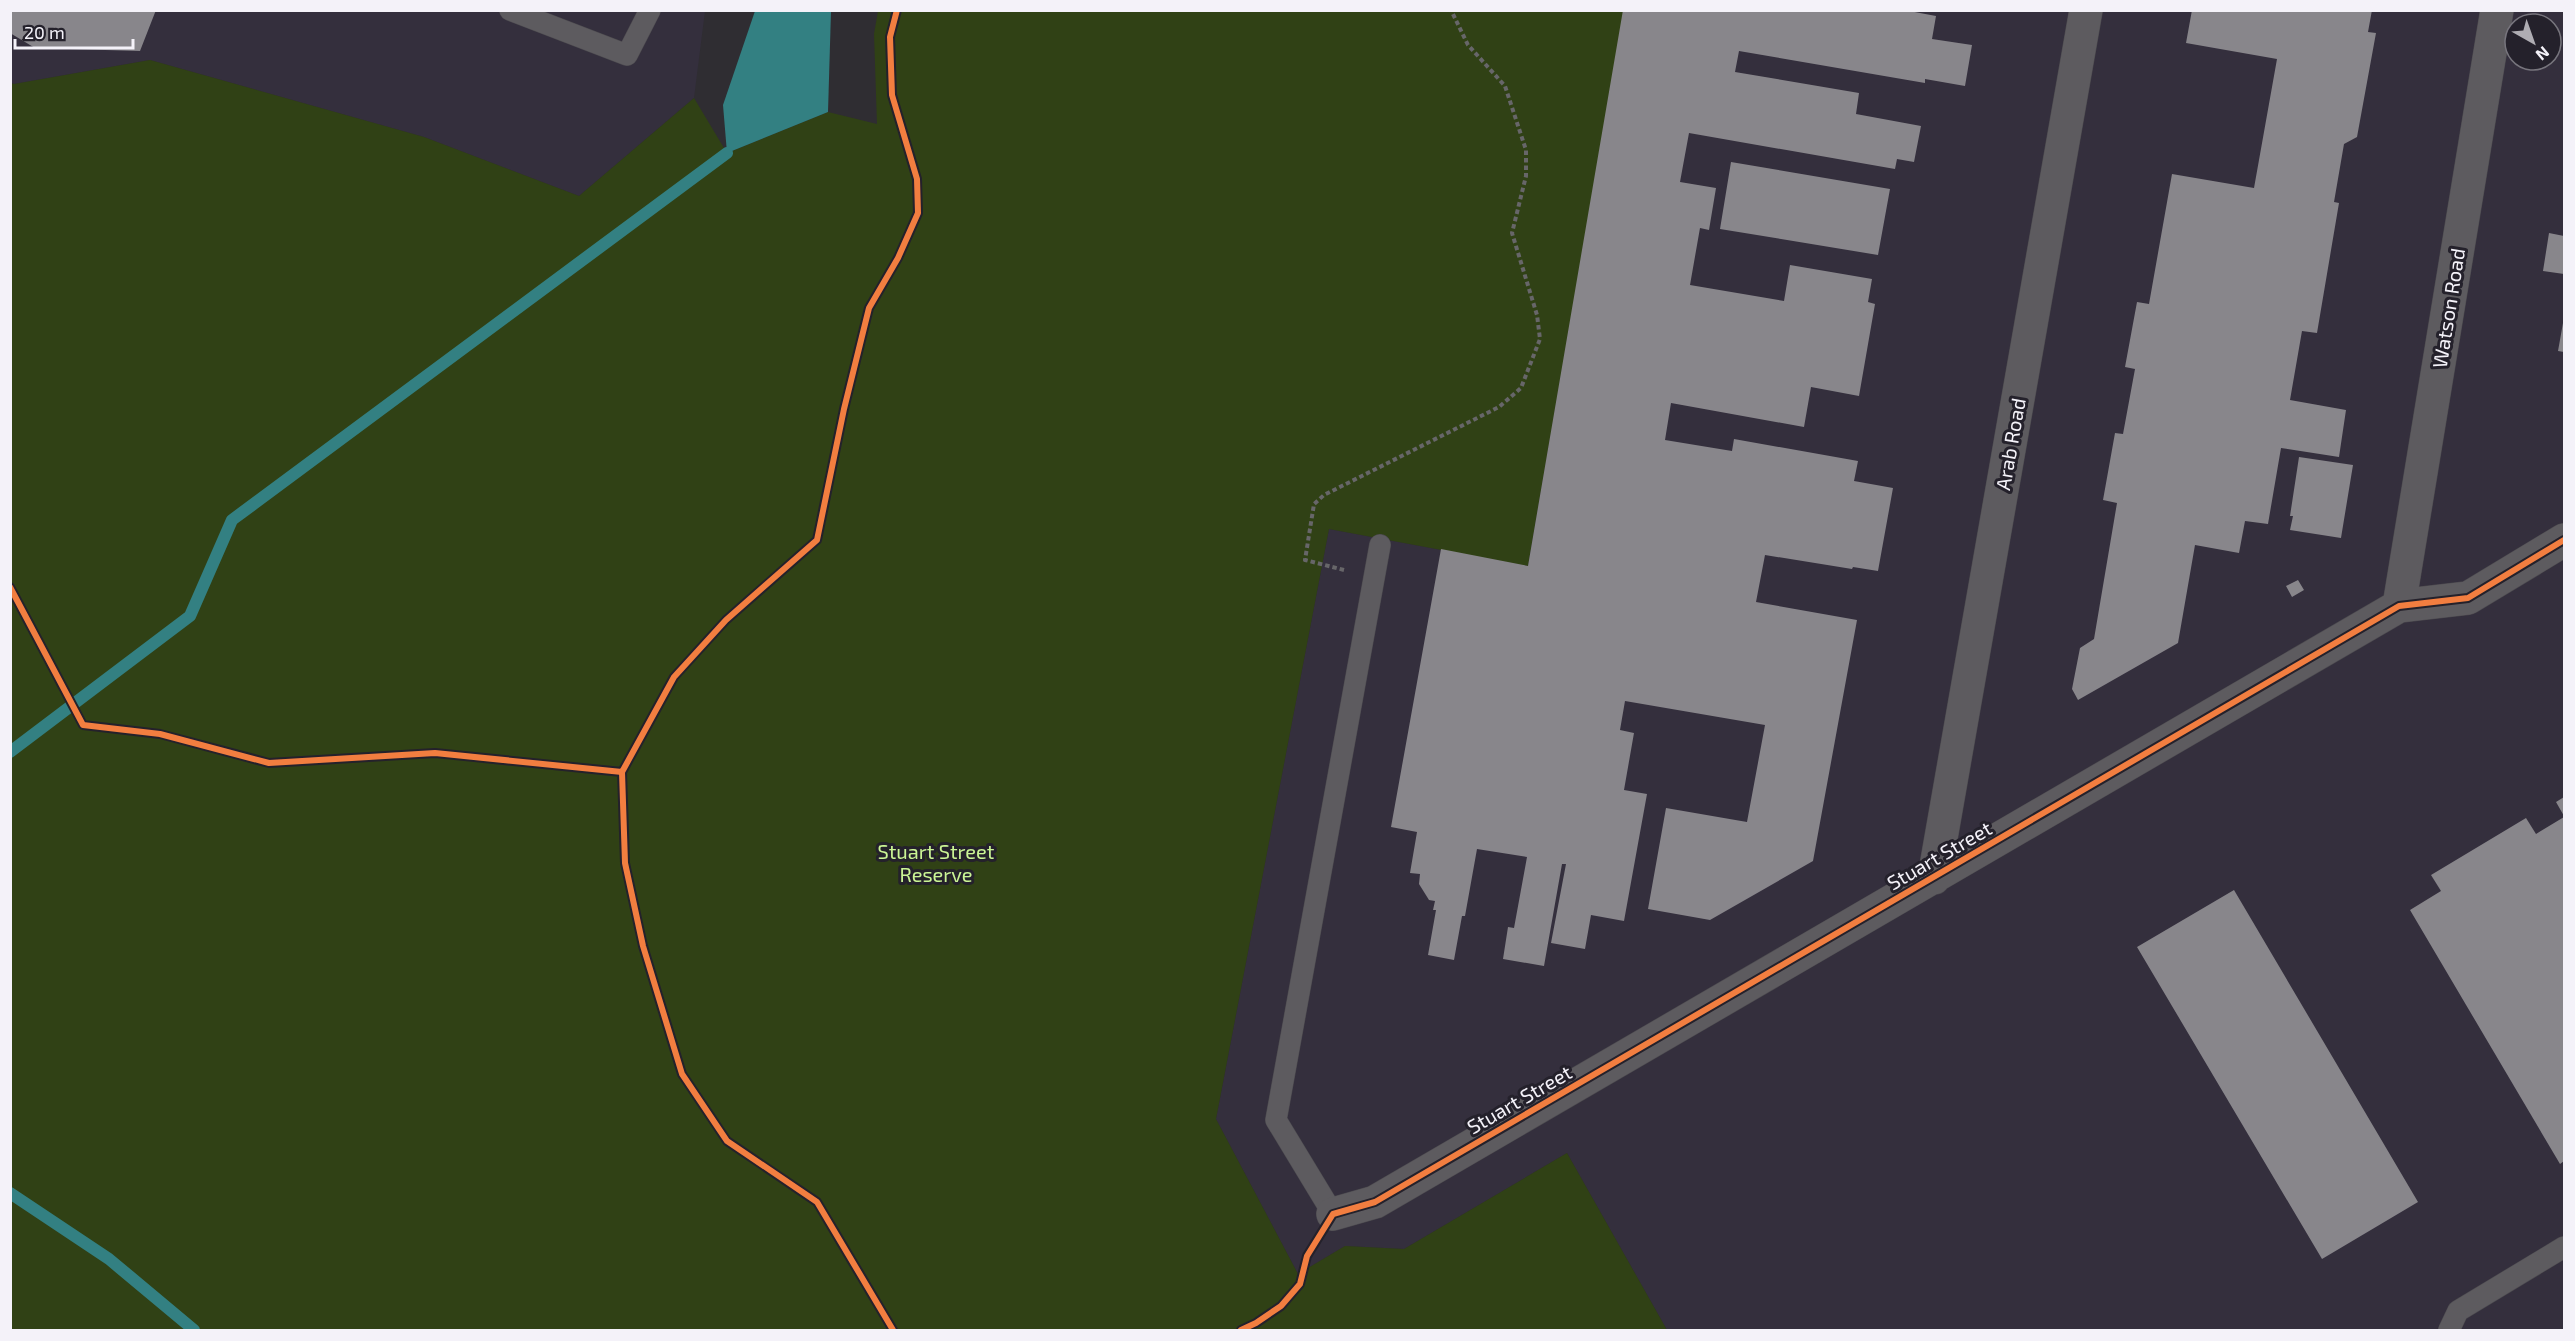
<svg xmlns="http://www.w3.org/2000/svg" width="2575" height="1341" viewBox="0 0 2575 1341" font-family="'Exo 2',sans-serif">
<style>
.built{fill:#342f3d;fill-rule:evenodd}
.green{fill:#304115}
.water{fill:#338082}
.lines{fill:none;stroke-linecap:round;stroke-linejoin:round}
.stream{stroke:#338082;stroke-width:12}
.building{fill:#88868b}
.service-casing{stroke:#4c4a4f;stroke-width:22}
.minor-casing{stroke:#4c4a4f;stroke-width:34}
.path{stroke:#676669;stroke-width:4;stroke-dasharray:4.5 3;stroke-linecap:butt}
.service{stroke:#5d5b5f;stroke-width:21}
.minor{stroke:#5d5b5f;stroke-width:33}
.cycleway-casing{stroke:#24212b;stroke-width:10}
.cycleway{stroke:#f27e40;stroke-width:6}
.labels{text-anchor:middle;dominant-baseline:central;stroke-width:6;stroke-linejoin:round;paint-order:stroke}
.street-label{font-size:20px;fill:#f4f2f9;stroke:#24212b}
.park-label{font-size:20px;fill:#cbf595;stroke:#24212b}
</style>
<rect width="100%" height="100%" fill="#2f2d32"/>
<!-- built -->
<path class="built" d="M10,11H705L694,98L579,196L424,137L150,60L14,84L10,82Z
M1624,11H2564V1330H1667L1567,1153L1404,1249L1345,1246L1298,1274L1216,1119L1329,529L1527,566ZM2515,24H2551V60H2515Z"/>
<!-- green -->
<path class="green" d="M878,11H1624L1528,566L1329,529L1216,1119L1298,1274L1345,1246L1404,1249L1567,1153L1667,1330H11L10,83L14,84L150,60L424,137L579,196L694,98L727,153L828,112L877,124L874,34Z"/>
<!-- water -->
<path class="water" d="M755,11H831L828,112L727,153L723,105Z"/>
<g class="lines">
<!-- stream -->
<path class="stream" d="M10,752L190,616L232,520L727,153
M10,1193L109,1259L194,1330"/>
</g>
<!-- building -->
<path class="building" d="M10,10H156L140,51L35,48L10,33Z
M1623,10H1904L1936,16L1932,39L1972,45L1965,86L1925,79V83L1739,51L1735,72L1859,93L1856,114L1921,126L1914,162L1897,159L1895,169L1689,133L1680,182L1716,188L1709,230L1700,228L1690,285L1784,301L1790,265L1872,279L1868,302L1875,304L1859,396L1811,387L1804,427L1671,403L1665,440L1732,451L1734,439L1858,461L1854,481L1893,488L1878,571L1853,567L1852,569L1765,555L1756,602L1857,620L1813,861L1710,920L1648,909L1666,808L1747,822L1765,725L1625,701L1620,730L1634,733L1624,790L1647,794L1624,921L1591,915L1585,949L1551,943L1566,864H1562L1544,966L1503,959L1508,927L1514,928L1527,857L1477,849L1465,916H1462L1454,960L1428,955L1436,910H1433L1435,901L1429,900L1419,884L1420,874L1410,873L1417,832L1391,827L1441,549L1528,566Z
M2192,10H2372L2368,32L2376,33L2357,137L2344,144L2334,202L2339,203L2317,333L2302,331L2290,400L2346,410L2339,457L2281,448L2268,524L2245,521L2239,553L2195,545L2178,643L2078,700L2072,689L2080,648L2094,639L2117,503L2103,500L2115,433L2123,434L2135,369L2125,367L2137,302L2149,304L2172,174L2254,188L2277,59L2186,43Z
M1731,162L1890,189L1878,255L1720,229Z
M2549,233L2564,236V274L2543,271Z
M2563,323H2564V352L2558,351Z
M2299,457L2353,465L2341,538L2290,530L2293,516H2290Z
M2298,580L2304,590L2292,597L2286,586Z
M2564,797V816L2556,802Z
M2564,817V1161L2560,1164L2410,910L2441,891L2431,875L2526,818L2536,834Z
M2234,890L2418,1202L2322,1259L2137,947Z"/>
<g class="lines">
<!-- service casing -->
<g class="service-casing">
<path id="service" d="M510,10L627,55L650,10
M1333,1214L1276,1120L1380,545
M2449,1330L2458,1311L2564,1247"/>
</g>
<!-- minor casing -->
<g class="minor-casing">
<path id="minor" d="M2399,606L2497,10
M1934,878L2086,10
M1333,1214L1375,1202L2399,606L2468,598L2564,540"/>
</g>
<!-- path -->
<path class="path" d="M1344,570L1305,560L1314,504L1324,495L1499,407L1521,388L1540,339L1537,315L1512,233L1526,176V150L1505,86L1468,45L1451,10"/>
<!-- service -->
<use href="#service" class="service"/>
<!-- minor -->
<use href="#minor" class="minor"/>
<!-- cycleway casing -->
<g class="cycleway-casing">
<path id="cycleway" d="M10,587L83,725L160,734L269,763L435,753L622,772L625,863L643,946L682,1074L727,1141L817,1202L893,1330
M622,772L674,677L726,620L817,540L844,409L869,308L898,258L918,213L917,179L892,95L890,37L897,10
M1241,1330L1256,1323L1281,1306L1300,1284L1307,1256L1333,1214L1375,1202L2399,606L2468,598L2564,540"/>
</g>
<!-- cycleway -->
<use href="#cycleway" class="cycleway"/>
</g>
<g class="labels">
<!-- street labels -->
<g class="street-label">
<text transform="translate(2448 308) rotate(-81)">Watson Road</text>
<text transform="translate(2010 444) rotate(-80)">Arab Road</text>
<text transform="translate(1939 855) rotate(-30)">Stuart Street</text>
<text transform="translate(1519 1099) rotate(-30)">Stuart Street</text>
</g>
<!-- park labels -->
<g class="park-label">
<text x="936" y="851">Stuart Street<tspan x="936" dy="23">Reserve</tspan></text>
</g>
</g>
<!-- border -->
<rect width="2575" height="1341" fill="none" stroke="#f4f2f9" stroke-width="24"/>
<!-- north arrow -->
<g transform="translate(2533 42) rotate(140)"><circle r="28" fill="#24212b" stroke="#77757d" stroke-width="1.5"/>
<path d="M0-4.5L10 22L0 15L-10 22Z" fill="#afadb3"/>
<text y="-9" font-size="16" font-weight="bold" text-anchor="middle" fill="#f4f2f9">N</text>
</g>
<!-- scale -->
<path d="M15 39v9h118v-9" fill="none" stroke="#f4f2f9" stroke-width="3"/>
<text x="24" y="39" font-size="18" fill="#f4f2f9" stroke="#24212b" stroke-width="4.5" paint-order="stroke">20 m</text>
</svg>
